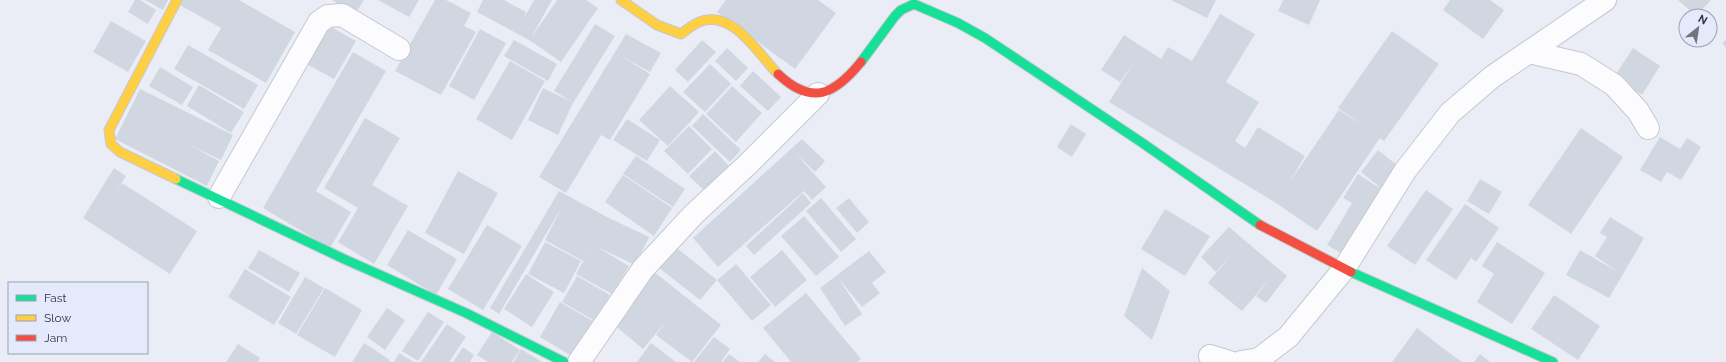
<svg xmlns="http://www.w3.org/2000/svg" width="1726" height="362" viewBox="0 0 1726 362" font-family="Raleway,sans-serif">
<style>
.building{fill:#d1d7e0}
.lines{fill:none;stroke-linecap:round;stroke-linejoin:round}
.street-casing{stroke:#c5c8d1;stroke-width:24}
.fast-casing{stroke:#c5c8d1;stroke-width:11}
.slow-casing{stroke:#c5c8d1;stroke-width:11}
.jam-casing{stroke:#c5c8d1;stroke-width:11}
.street{stroke:#fcfcfe;stroke-width:22}
.fast{stroke:#16e098;stroke-width:9}
.slow{stroke:#ffcf43;stroke-width:9}
.jam{stroke:#f24e42;stroke-width:9}
</style>
<rect width="100%" height="100%" fill="#eaedf6"/>
<!-- building -->
<path class="building" d="M135,0H140L156,10L148,24L128,12Z
M145,0H168L163,10Z
M180,0H239L295,32L266,83L208,50L221,28L178,4Z
M332,0H364L355,14Z
M378,0H419L409,17Z
M435,0H446L471,13L464,26L476,32L441,95L395,71Z
M483,0H504L526,12L524,18L534,0H552L531,38L557,0H586L598,8L561,62L529,40L477,12Z
M726,0H818L836,13L795,69L717,12Z
M1171,0H1216L1207,18Z
M1283,0H1320L1309,25L1278,11Z
M1450,0H1490L1504,10L1483,39L1443,10Z
M1678,0H1711L1696,16Z
M1220,14L1255,34L1226,82L1259,102L1235,141L1245,148L1258,127L1305,156L1289,183L1339,110L1362,125L1338,108L1392,31L1439,64L1384,141L1380,138L1317,231L1276,203L1109,102L1134,62L1120,82L1101,70L1124,35L1161,59L1168,47L1192,61Z
M111,21L146,41L128,72L93,52Z
M322,22L356,41L334,79L301,61Z
M595,24L615,36L573,103L558,135L528,120L543,88L572,102L554,91Z
M480,29L506,43L474,100L449,86Z
M626,34L661,53L650,72L621,56L650,74L610,140L601,135L566,193L539,177Z
M514,40L557,64L548,81L504,56Z
M702,40L716,52L688,82L675,70Z
M1726,40V48L1722,43Z
M188,45L258,85L244,109L174,69Z
M727,48L748,68L736,81L715,61Z
M1633,48L1660,66L1642,95L1614,77Z
M353,52L386,71L316,191L307,186L351,212L330,248L263,208Z
M510,61L545,81L512,140L476,119Z
M710,64L731,84L705,112L683,92Z
M160,67L193,87L182,105L149,86Z
M753,71L781,97L768,111L740,86Z
M199,85L244,112L231,133L187,106Z
M670,86L699,112L668,146L639,120Z
M732,86L762,113L736,142L706,114Z
M140,89L233,135L221,160L188,144L219,161L207,186L115,139Z
M703,114L741,150L730,162L692,126Z
M365,118L400,138L372,185L408,206L374,264L338,242L358,208L324,188Z
M627,119L660,140L647,161L613,140Z
M1071,124L1086,134L1072,157L1057,147Z
M689,126L712,149L688,174L664,151Z
M1581,128L1623,157L1571,234L1528,205Z
M1660,137L1680,149L1687,138L1701,147L1681,180L1667,172L1661,182L1640,170Z
M802,139L825,161L815,172L796,154L826,187L812,200L804,191L718,267L693,238Z
M1378,150L1403,170L1346,256L1327,245L1352,203L1343,198L1358,174L1386,192L1361,172Z
M715,151L734,171L709,195L689,176Z
M636,156L685,189L673,207L623,174Z
M114,168L126,176L114,195L122,183L197,231L170,274L83,218Z
M458,171L498,193L464,254L425,233Z
M623,175L672,208L654,236L605,202Z
M1480,179L1502,192L1489,214L1467,201Z
M1426,190L1453,209L1415,265L1387,246Z
M559,191L607,217L649,237L635,265L597,247L629,266L612,294L576,274L601,229L583,261L545,240L563,205L499,314L490,308Z
M803,193L811,203L754,255L746,246Z
M821,198L856,239L841,252L806,211Z
M849,198L869,222L857,233L836,208Z
M1465,204L1499,228L1476,262L1471,258L1456,280L1426,260Z
M1165,209L1210,236L1185,276L1141,249Z
M804,216L839,257L816,276L781,236Z
M1610,217L1644,238L1609,298L1566,275L1580,250L1618,272L1595,256L1607,237L1600,233Z
M487,225L522,246L483,310L448,289Z
M1229,227L1287,276L1266,303L1256,296L1271,277L1242,311L1208,283L1233,253L1216,272L1201,257Z
M408,230L457,259L436,295L387,265Z
M545,242L581,261L564,293L528,274Z
M1497,242L1545,273L1512,324L1477,302L1494,274L1482,266Z
M674,246L717,280L700,300L658,267Z
M259,250L300,273L289,292L248,268Z
M782,250L807,280L775,307L750,277Z
M869,251L886,272L872,283L880,293L862,307L839,279L862,314L845,326L820,288Z
M736,264L771,305L752,321L717,280Z
M1142,268L1170,291L1152,340L1124,316Z
M245,269L291,297L274,325L228,297Z
M653,271L721,325L692,362L656,335L667,320L643,349L612,323Z
M526,274L554,292L532,327L504,309Z
M577,276L610,295L595,321L562,302Z
M305,277L324,288L296,334L278,323Z
M325,288L362,310L335,357L297,335Z
M806,293L861,359L857,362H791L763,328Z
M1554,295L1600,326L1578,360L1531,329Z
M560,302L596,323L575,358L540,337Z
M387,308L405,320L385,350L367,337Z
M428,312L444,322L418,361L402,351Z
M447,324L466,337L449,362H421Z
M1417,328L1440,346L1462,362H1392Z
M492,332L520,350L512,362H488L477,355Z
M714,337L730,349L721,362H694Z
M364,343L390,360L389,362H352Z
M651,343L676,362H637Z
M238,344L260,358L258,362H226Z
M463,347L474,355L470,362H453Z
M521,349L542,362H514Z
M399,353L414,362H394Z
M729,354L740,362H723Z
M765,354L775,362H758Z
M1480,354L1490,362H1474Z"/>
<g class="lines">
<!-- street casing -->
<g class="street-casing">
<path id="street" d="M1529,52L1581,64L1614,85L1638,111L1648,128
M219,197L319,22L328,16L342,15L399,49
M1210,356L1229,362
M579,362L643,269L694,214L747,165L818,94
M1241,362L1259,359L1288,337L1344,269L1405,171L1450,113L1492,77L1605,0"/>
</g>
<!-- fast casing -->
<g class="fast-casing">
<path id="fast" d="M861,62L895,16L901,10L914,4L958,23L985,38L1141,142L1260,225
M176,179L344,259L466,313L564,362
M1351,272L1553,362"/>
</g>
<!-- slow casing -->
<g class="slow-casing">
<path id="slow" d="M621,0L657,25L681,34C688,29 694,23 702,21C734,11 759,55 778,74
M176,179L120,152L111,144L109,130L177,0"/>
</g>
<!-- jam casing -->
<g class="jam-casing">
<path id="jam" d="M778,74C812,106 834,95 861,62
M1260,225L1351,272"/>
</g>
<!-- street -->
<use href="#street" class="street"/>
<!-- fast -->
<use href="#fast" class="fast"/>
<!-- slow -->
<use href="#slow" class="slow"/>
<!-- jam -->
<use href="#jam" class="jam"/>
</g>
<!-- legend -->
<rect x="8" y="282" width="140" height="72" fill="#e4eafc" stroke="#9ca1b0"/>
<rect x="16" y="295" width="20" height="6" fill="#16e098" stroke="#9ca1b0"/>
<text x="44" y="302" font-size="12" fill="#30343f">Fast</text>
<rect x="16" y="315" width="20" height="6" fill="#ffcf43" stroke="#9ca1b0"/>
<text x="44" y="322" font-size="12" fill="#30343f">Slow</text>
<rect x="16" y="335" width="20" height="6" fill="#f24e42" stroke="#9ca1b0"/>
<text x="44" y="342" font-size="12" fill="#30343f">Jam</text>
<!-- north arrow -->
<g transform="translate(1698 28) rotate(30)"><circle r="19" fill="#e4eafc" stroke="#9ca1b0"/>
<path d="M0-3L7 15L0 10L-7 15Z" fill="#71757f"/>
<text y="-6" font-size="11" font-weight="bold" text-anchor="middle" fill="#30343f">N</text>
</g>
</svg>
